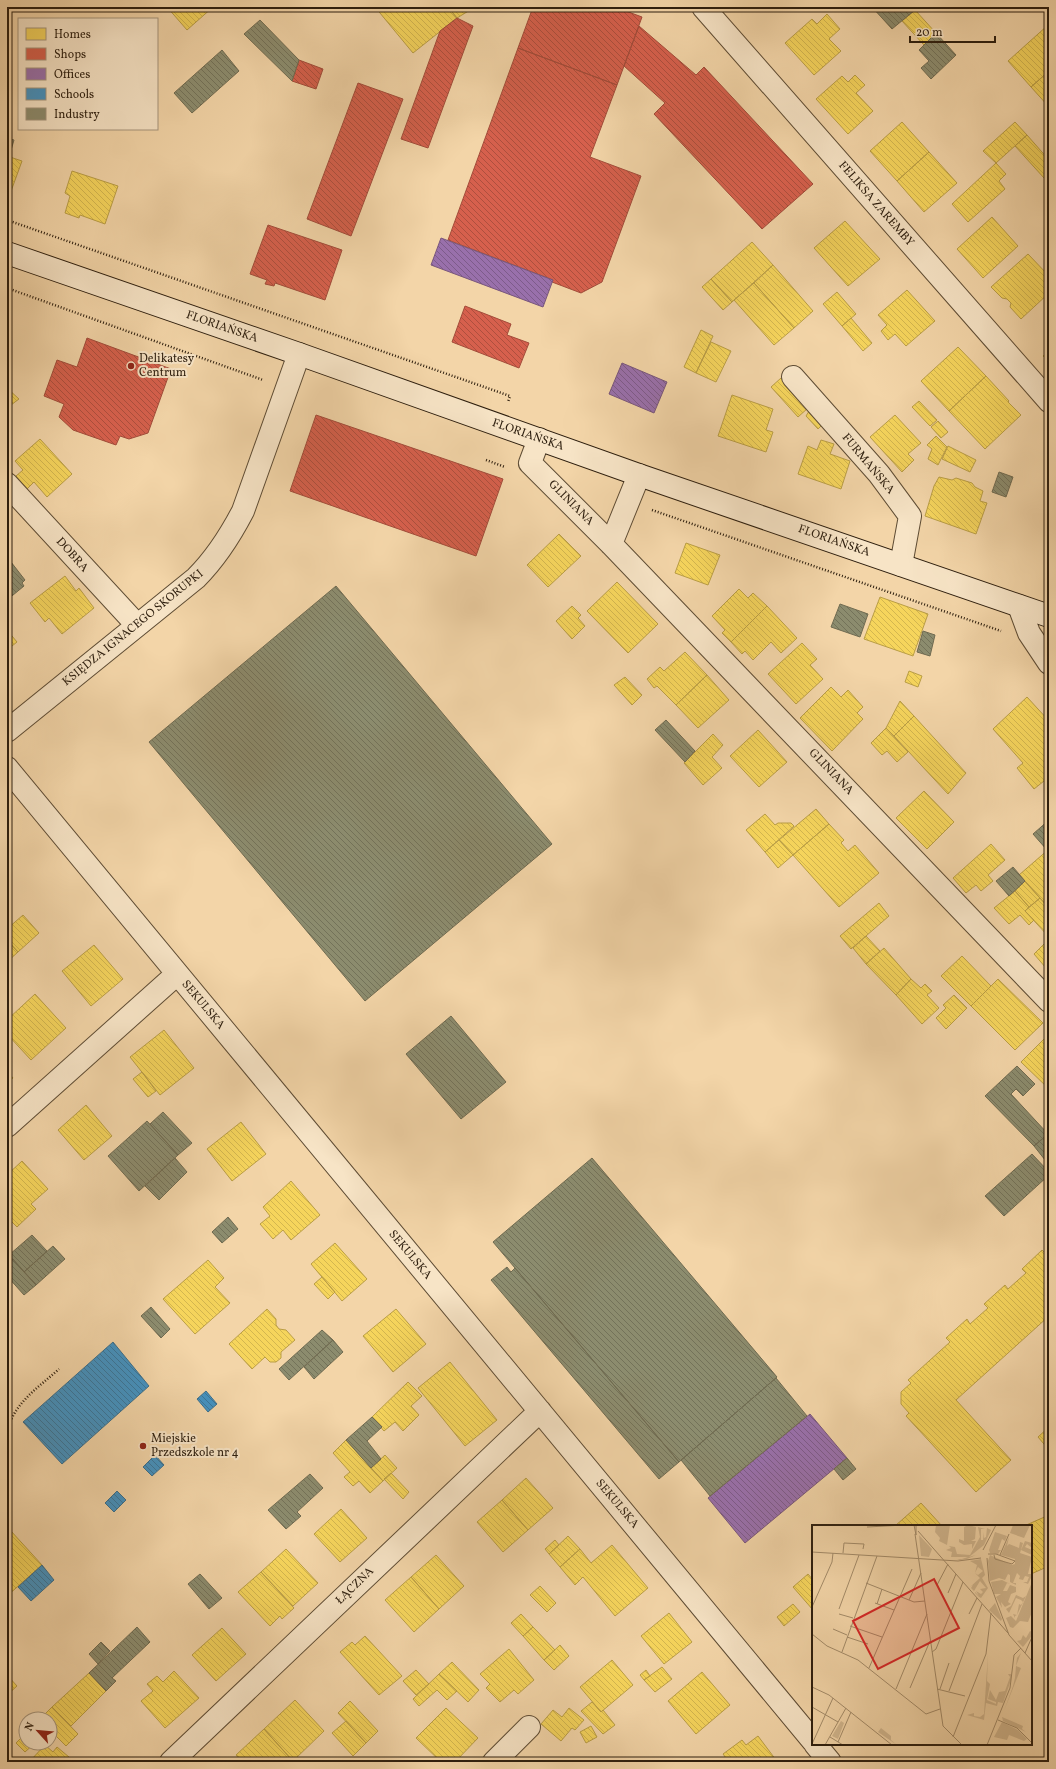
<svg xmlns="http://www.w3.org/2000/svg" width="1056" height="1769" viewBox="0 0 1056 1769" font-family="Vollkorn,serif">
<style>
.homes{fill:url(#homes-back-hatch);stroke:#ba9e45}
.shops{fill:url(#shops-back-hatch);stroke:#a34c3a}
.offices{fill:url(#offices-back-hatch);stroke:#79577c}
.schools{fill:url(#schools-back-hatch);stroke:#3c708d}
.industry{fill:url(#industry-back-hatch);stroke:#706b51}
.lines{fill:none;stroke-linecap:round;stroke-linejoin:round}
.street-casing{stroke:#5e4c34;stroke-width:24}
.secondary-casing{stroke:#2d1e0e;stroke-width:24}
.path{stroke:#2d1e0e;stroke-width:2.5;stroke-dasharray:1 2;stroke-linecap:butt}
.street{stroke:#f7e4c6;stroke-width:22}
.secondary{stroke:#f7e4c6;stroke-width:22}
.poi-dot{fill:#8f2418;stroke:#f7e4c6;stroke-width:1.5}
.labels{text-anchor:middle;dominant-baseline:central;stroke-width:4;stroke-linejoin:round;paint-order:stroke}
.street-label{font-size:12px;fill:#2d1e0e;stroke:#f7e4c6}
.poi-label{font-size:12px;fill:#2d1e0e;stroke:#f7e4c6;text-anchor:start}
.inset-road{fill:none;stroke:#a48c6a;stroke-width:1}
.view{fill:#d62828;fill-opacity:0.15;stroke:#d62828;stroke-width:2}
.inset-edge{fill:none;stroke:#2d1e0e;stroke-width:2}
</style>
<defs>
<pattern id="homes-back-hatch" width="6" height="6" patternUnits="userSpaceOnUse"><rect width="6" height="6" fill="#f6d55c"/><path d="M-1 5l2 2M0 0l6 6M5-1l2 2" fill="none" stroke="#d3b64f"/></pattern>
<pattern id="shops-back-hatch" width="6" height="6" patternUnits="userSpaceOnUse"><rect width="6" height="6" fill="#d6604d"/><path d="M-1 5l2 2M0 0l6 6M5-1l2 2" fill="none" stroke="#ae4f3e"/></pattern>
<pattern id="offices-back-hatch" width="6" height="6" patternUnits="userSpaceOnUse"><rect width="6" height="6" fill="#9970ab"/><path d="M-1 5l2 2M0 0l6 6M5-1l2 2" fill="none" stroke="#7d5b8a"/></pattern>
<pattern id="schools-back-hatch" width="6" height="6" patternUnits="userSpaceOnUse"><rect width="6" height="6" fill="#4393c3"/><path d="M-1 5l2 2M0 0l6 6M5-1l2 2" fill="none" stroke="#38779d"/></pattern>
<pattern id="industry-back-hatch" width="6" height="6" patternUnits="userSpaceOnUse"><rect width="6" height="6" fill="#8c8c6e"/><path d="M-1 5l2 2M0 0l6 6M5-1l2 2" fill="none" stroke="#737259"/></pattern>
</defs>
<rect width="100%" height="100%" fill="#f3d5a8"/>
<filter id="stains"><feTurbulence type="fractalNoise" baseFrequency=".005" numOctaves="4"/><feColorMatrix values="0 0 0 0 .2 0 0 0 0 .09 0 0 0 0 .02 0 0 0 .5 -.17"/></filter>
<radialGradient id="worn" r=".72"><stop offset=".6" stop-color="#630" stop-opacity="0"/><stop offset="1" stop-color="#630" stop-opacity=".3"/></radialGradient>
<!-- homes -->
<path class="homes" d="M167,7H213L187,30Z
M375,7H448L457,18L413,53Z
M448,7H475L457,18Z
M735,7H743L738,11Z
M995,7H1005L999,12Z
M915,10L936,33L924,45L902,21Z
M827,14L840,29L829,39L841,51L814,75L785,43L812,19L817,24Z
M1048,25L1049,71L1031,87L1008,61Z
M1049,71V107L1031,87Z
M855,75L865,85L856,93L873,111L848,134L816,99L842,76L848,82Z
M902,122L929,152L897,181L870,151Z
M1015,122L1027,135L996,163L983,151Z
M1027,135L1049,160V174L1044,178L1015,146Z
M929,152L957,183L924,212L897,181Z
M7,156L22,161L10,194L7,193Z
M996,163L1006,174L999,181L1005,189L968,222L952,204Z
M72,171L118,186L105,224L80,215L79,218L65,213L70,196L65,193Z
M992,217L1018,246L983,278L957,249Z
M845,221L880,259L848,286L814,248Z
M752,242L773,265L732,302L711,279Z
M1028,254L1049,276V293L1021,319L1010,307L1011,303L1007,299L1002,298L991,287Z
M773,265L813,311L794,328L754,283Z
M711,279L732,302L723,310L702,287Z
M754,283L794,328L774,345L734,300Z
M907,290L935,321L906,346L895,334L888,340L881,331L887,325L878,315Z
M837,292L856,314L842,326L823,304Z
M851,318L872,343L863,351L842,326Z
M701,330L713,336L696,373L684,367Z
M711,342L731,351L716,382L696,373Z
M958,347L986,376L949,411L921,381Z
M1049,350V362L1043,356Z
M986,376L1009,401L1008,402L1021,415L985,449L949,411Z
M781,378L808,408L798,417L771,387Z
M7,388L19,399L7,408Z
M732,395L773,409L766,430L773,432L766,452L718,436Z
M919,401L937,420L930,426L912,407Z
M811,408L824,423L818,429L806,416Z
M895,415L921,443L908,454L914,460L902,472L870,437Z
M938,421L948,432L941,438L931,427Z
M936,436L947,447L938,465L928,459L932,449L927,445Z
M40,439L72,474L47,497L34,482L27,489L16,476L23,470L15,461Z
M821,440L834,444L830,454L850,461L841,489L798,474L808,446L817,450Z
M948,446L976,460L970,472L942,459Z
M939,477L952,480L956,478L972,483L975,487L983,491L980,501L987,503L976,534L925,516L934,486Z
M559,534L581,556L548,587L527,565Z
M686,543L720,555L708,585L675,573Z
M65,576L76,591L79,588L94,608L62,634L49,618L45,622L30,603Z
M617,582L658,624L628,653L587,611Z
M739,589L748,598L753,593L767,606L731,642L722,633L725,630L712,616Z
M880,597L928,614L913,656L864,639Z
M572,606L581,615L578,618L585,626L572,639L556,621Z
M767,606L797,638L781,653L771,642L753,660L745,651L742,654L731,642Z
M7,630L17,642L7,650Z
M802,643L817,659L810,665L823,679L796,704L768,674Z
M685,652L707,675L676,705L657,686L654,688L647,679L660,667L664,671Z
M909,671L922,676L918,687L905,682Z
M707,675L729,700L698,728L676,705Z
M625,677L642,695L632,705L614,685Z
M831,687L841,697L848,690L863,707L857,713L863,719L832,751L800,718Z
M1027,697L1049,721V777L1034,789L1017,768L1023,763L993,729Z
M900,701L914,716L894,736L886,728Z
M914,716L966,773L948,794L894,736Z
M886,728L908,752L897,762L887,751L882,755L871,743Z
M758,730L787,762L759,787L730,756Z
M713,734L723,745L712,757L722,768L703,785L684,763Z
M924,791L954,822L927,849L896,818Z
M816,809L829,824L793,855L779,840Z
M765,814L775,825L778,823H791L794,826L765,852L746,830Z
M829,824L844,840L841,843L848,851L855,845L879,873L839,907L793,855Z
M779,840L793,855L778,868L765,852Z
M991,844L1005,860L988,875L993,881L981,891L976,885L966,893L953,878Z
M1049,849V908L1019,875Z
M1025,881L1040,898L1029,907L1015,891Z
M1015,891L1029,907L1025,911L1034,920L1029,925L1020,915L1009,924L994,908Z
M1040,898L1049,908V937L1025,911Z
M879,903L889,916L851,949L840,936Z
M23,915L39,933L18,952L7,940V929Z
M866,936L880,951L866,964L853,948Z
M1049,939V965L1046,968L1034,954Z
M7,940L18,952L7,962Z
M94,945L123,979L91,1006L62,971Z
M884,948L911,979L896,995L866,964Z
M962,956L991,986L971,1006L941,976Z
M911,979L921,988L925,984L932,991L927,995L939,1008L922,1024L896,995Z
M998,979L1043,1023L1015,1050L971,1006Z
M35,994L66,1028L31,1060L7,1034V1020Z
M954,995L967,1008L946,1029L936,1018L946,1008L943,1005Z
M164,1030L194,1068L160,1095L130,1057Z
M1049,1034V1089L1021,1062Z
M7,1071L13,1078L7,1083Z
M142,1072L156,1091L148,1097L133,1079Z
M86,1105L112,1136L84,1160L58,1130Z
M241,1122L266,1154L232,1181L207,1149Z
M22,1161L48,1189L31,1204L36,1209L17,1227L7,1217V1175Z
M291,1181L320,1215L291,1240L283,1230L273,1239L260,1224L270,1216L263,1207Z
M335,1243L367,1279L342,1301L311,1264Z
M1042,1250L1047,1255L1049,1252V1316L956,1400L1011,1460L976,1492L906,1416L909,1413L901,1404V1392L911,1383L908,1380L950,1342L946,1338L967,1319L970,1324L988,1308L984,1304L1005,1285L1008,1289L1026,1273L1022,1269Z
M208,1260L224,1278L215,1287L230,1303L195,1334L163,1299Z
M322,1277L335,1292L328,1299L314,1284Z
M267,1309L276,1319V1325L279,1329L286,1330L295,1340L281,1352V1358L276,1362H270L265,1357L252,1369L229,1344Z
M396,1309L426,1344L393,1372L363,1336Z
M450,1362L497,1420L465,1446L418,1388Z
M408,1382L422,1396L411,1406L419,1415L403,1431L395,1422L384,1431L372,1417Z
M1049,1427V1450L1038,1437Z
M346,1440L383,1481L370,1493L359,1481L353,1486L344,1477L350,1472L333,1453Z
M385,1455L397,1468L383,1481L371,1468Z
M391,1473L409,1492L403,1499L384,1479Z
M526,1478L553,1508L528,1530L502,1500Z
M502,1500L528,1530L503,1552L477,1522Z
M921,1503L942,1526H895Z
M341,1509L367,1538L340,1562L314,1534Z
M1049,1515V1566L1031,1574V1526H1024Z
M11,1531L42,1565L7,1596V1536Z
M568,1536L580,1549L560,1567L549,1554Z
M555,1540L559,1545L549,1554L545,1549Z
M612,1545L648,1588L615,1616L583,1577L575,1585L560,1567L580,1549L591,1563Z
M286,1549L318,1583L293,1606L261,1572Z
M436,1555L464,1586L439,1609L411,1577Z
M261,1572L294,1608L282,1619L280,1616L270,1626L238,1592Z
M808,1574L813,1580V1610L793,1587Z
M411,1577L439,1609L414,1632L385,1600Z
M540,1586L556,1603L547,1612L530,1595Z
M793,1604L800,1612L784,1626L777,1617Z
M669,1613L692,1642L664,1664L641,1636Z
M521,1614L533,1627L523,1636L511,1623Z
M1049,1618V1628L1046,1620Z
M533,1627L555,1650L544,1660L523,1636Z
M222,1628L246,1654L216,1681L192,1655Z
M365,1636L402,1676L379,1695L340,1652L352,1642L355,1645Z
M560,1645L569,1656L554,1670L544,1660Z
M509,1649L534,1680L518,1694L514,1690L500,1702L486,1688L490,1684L480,1674Z
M612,1660L633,1685L601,1712L580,1687Z
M452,1662L479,1690L468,1702L439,1674Z
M662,1667L672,1679L655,1692L644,1680Z
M416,1670L429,1684L416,1695L403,1681Z
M646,1670L650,1676L644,1680L640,1675Z
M174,1671L199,1698L165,1728L141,1701L153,1691L147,1684L157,1676L163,1682Z
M702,1672L730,1705L696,1734L668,1701Z
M89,1673L106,1691L71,1726L52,1707Z
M439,1674L457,1691L447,1700L437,1690L419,1706L413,1699Z
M7,1675L17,1686L7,1695Z
M295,1700L324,1731L293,1761L264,1729Z
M350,1701L378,1731L366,1743L338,1713Z
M592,1702L601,1712L603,1710L615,1725L603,1734L581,1711Z
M52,1707L78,1734L66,1746L50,1730V1719H40Z
M446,1708L478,1738L455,1762H441L416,1738Z
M569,1708L584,1720L575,1730L572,1728L561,1741L541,1724L553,1710L562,1717Z
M346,1721L366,1743L353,1756L332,1733Z
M591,1726L597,1737L586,1743L580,1732Z
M264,1729L290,1758L285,1762H242L236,1755Z
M26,1733V1743H35L25,1752L16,1743Z
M758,1736L776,1760L774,1762H729L723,1754L742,1740L746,1745Z
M45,1745L53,1752L57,1747L69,1757L64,1762H29Z"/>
<!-- shops -->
<path class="shops" d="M533,7H615L642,17L617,85L518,48Z
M457,18L473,26L428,148L401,139L440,31Z
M639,26L696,75L704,67L813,184L762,229L654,114L665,103L624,66Z
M518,48L617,85L590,157L641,176L602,282L581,293L552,282L553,280L448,240Z
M299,60L323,69L316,89L292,81Z
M358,83L403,99L351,236L307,219Z
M268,225L342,250L325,300L275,283L274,286L265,284L267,280L250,274Z
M465,306L511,324L507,335L529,343L519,368L452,342Z
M87,338L171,369L148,433L129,439L120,436L116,445L73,430L59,417L64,404L44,396L57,360L77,367Z
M316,415L503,479L476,556L290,491Z
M1049,537V549L1045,548Z"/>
<!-- offices -->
<path class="offices" d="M441,238L553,280L543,307L431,265Z
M622,363L667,382L654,413L609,394Z
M810,1414L847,1458L745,1543L708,1498Z"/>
<!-- schools -->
<path class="schools" d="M113,1342L149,1386L62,1464L23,1422Z
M206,1391L217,1404L208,1412L197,1399Z
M155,1455L164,1465L152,1476L143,1467Z
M117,1491L126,1500L114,1512L105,1503Z
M42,1565L54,1580L31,1601L18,1587Z"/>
<!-- industry -->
<path class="industry" d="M872,7H912L915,10L892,29Z
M260,20L299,60L292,81L244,34Z
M936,33L956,55L931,79L921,68L929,61L919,50Z
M222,50L239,71L192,113L174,93Z
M7,138L14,140L9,157L7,156Z
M999,472L1013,477L1006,497L992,492Z
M11,562L25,580L22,583L24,586L7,600V566Z
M336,586L552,844L365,1001L149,742Z
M840,604L868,614L860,637L831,627Z
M923,631L935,635L930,656L917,652Z
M666,720L695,751L685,762L655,730Z
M1049,820V849L1047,850L1033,834Z
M1013,867L1025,881L1009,896L996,881Z
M451,1016L506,1082L461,1119L406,1054Z
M1017,1066L1035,1084L1023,1096L1016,1089L1011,1094L1048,1134L1034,1146L985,1096Z
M163,1112L192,1143L178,1155L150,1124Z
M147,1121L178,1155L139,1191L108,1156Z
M1048,1134L1049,1135V1165L1034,1146Z
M1032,1154L1049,1172V1175L1004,1216L985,1196Z
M175,1158L187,1172L159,1200L145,1186Z
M592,1158L777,1377L679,1462L493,1242Z
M228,1217L238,1229L222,1243L212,1232Z
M32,1235L47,1251L24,1272L9,1255Z
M53,1246L65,1259L36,1285L24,1272Z
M13,1259L36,1285L24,1295L7,1276V1264Z
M507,1267L511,1272L515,1268L679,1462L659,1479L491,1280Z
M151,1307L170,1329L161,1338L141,1316Z
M322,1330L333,1340L289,1380L279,1369Z
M333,1340L343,1352L314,1379L304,1367Z
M776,1378L807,1416L710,1496L681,1460Z
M372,1417L382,1427L367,1441L381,1459L371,1468L346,1440Z
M847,1458L856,1469L843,1480L834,1469Z
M310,1474L323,1488L297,1512L301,1516L286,1529L268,1510Z
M200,1574L222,1598L209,1609L188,1584Z
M137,1627L150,1642L112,1678L116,1681L106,1691L89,1673Z
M101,1642L110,1651L98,1664L89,1654Z"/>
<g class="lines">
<!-- street casing -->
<g class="street-casing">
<path id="street" d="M703,7L1049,401
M793,377L879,474L910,516L901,565
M539,439L530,463L611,544L1049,1001
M7,484L137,625
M611,544L639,475
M1019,606L1029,633L1049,663
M7,731L196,578C216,558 230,536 243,511L299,354
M7,768L813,1741
M7,1126L177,974
M815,1744L830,1762
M171,1762L540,1411
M494,1762L529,1727"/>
</g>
<!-- secondary casing -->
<g class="secondary-casing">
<path id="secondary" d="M7,253L299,354L639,475L1049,616"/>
</g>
<!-- path -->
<path class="path" d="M7,220L510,396L508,402
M7,288L263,380
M486,460L505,467
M652,510L1001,631
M7,1430C16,1401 38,1388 59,1369"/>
<!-- street -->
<use href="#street" class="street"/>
<!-- secondary -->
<use href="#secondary" class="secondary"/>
</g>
<!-- markers -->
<g class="poi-dot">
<circle cx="131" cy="366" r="4"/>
<circle cx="143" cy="1446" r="4"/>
</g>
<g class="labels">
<!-- street labels -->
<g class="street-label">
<text transform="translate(876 204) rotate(49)">FELIKSA ZAREMBY</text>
<text transform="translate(222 327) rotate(19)">FLORIAŃSKA</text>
<text transform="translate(528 435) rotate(19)">FLORIAŃSKA</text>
<text transform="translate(868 464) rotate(50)">FURMAŃSKA</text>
<text transform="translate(571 503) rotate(45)">GLINIANA</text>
<text transform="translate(834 541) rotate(19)">FLORIAŃSKA</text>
<text transform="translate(72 555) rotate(48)">DOBRA</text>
<text transform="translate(133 628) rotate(-39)">KSIĘDZA IGNACEGO SKORUPKI</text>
<text transform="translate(831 772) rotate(46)">GLINIANA</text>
<text transform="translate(203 1005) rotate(50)">SEKULSKA</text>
<text transform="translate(410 1255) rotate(50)">SEKULSKA</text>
<text transform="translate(617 1504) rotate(50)">SEKULSKA</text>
<text transform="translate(355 1586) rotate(-44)">ŁĄCZNA</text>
</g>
<!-- poi labels -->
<g class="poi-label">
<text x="139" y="359">Delikatesy<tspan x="139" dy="14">Centrum</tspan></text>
<text x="151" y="1439">Miejskie<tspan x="151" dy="14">Przedszkole nr 4</tspan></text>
</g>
</g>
<!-- overview -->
<g transform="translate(812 1525)">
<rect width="220" height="220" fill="#f3d5a8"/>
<path d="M124,0H138L135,20L127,16L128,13L123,7ZM156,0L164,2L163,14L159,16H164L160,24V19L152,20L147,17V14L152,16V2ZM201,0H218L212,13L198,8ZM166,2L173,4H169V15H171L172,7V13L174,12L175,3L179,5L172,20L157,32L164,30L155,34L148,35L145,34H150L156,32H132H139L140,27L134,25L139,23L137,21L143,22L145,29L158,30L168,12ZM183,7L195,11L193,16L190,14L186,25H189L186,29L178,28L177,25ZM197,12L195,21L197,19L207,23L208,17L211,18L208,28L220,32L216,49H220L219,48L220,46V51L216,59L211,57H215L217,52L213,51L211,55L207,54L208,51L205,48L201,58H204V60L198,57V50L196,49L193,55L187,53L178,56L176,36L178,30L200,40L203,39V34L189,30ZM213,16L220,18V23L215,19L213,22L220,25V30L209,25ZM169,34L173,50L170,53L176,63L169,73L167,72L163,68V67L167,71L164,66L169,69L171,67L168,64L174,63L168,56L162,66L159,63L161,60L158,62L168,53L163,48L166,50L171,46L166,42L163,48L165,40L158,36ZM190,55L198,59L195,58L191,66H195L198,60L204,62V67L199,69L196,77L199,79L193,82L189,77L190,83L184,72L189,69H182L179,57ZM204,70L211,73L214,71L205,90L203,91V93L201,89L205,90L207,79L209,80L211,77L209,75L204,73L197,88L194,84L199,81ZM183,78L190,94L189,96L177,85ZM218,106L220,107L219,112L211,122L205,116L209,115L211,110L214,113ZM209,128L204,141L209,143L192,186L201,161L203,153L204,141L205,133ZM176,129L175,156L178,159L175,175L184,179V177L176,174L178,165L184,175L187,167L193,166L198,152L196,149H199V155L191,178L186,177L185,181L174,178L172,195L155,190L162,188V191L168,192L172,189ZM190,192L211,201L210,204L214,207L191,196ZM190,197L206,205L215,214L212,216L197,210L195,215L182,212ZM69,203L79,211V215L85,220L66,207Z" fill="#d1b68e"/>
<path d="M220,57V87L216,97L208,96L201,103L198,102L194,93L199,91L204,96Z" fill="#d1b68e"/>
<path d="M107,10L120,24L117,32L109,31ZM29,196L32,198L26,214L20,211Z" fill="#d1b68e"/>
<path class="inset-road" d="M102,0L104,10V0M55,2L92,0M106,6L196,108M103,9L131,201L150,220M171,25L184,0M0,27L146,36L169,33M31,28L32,18L52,19L51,24M176,29H184L203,36L200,39L183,34L182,30M188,30L197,9M175,33L177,56L197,110L220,136M54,58L102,77L113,76M125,60L136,39M136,68L144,49M97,75L109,48M63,78L82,85M65,79L70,64M0,82L20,37L21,28M27,84L47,30M27,89L41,93M157,89L165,73M38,101L70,112M21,104L35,110M0,109L15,121L46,135L114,189L128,184M35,112L56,119M30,127L65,31M120,127L124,124L151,57M213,128L220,112M57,143L100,44M0,162L17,170L80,220M98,163L118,116M84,164L115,89M125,164L153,171M128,164L137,138M137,166L170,79M0,182L26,197M186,195L205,203L220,218M18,212L31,220M141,212L174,129L179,88M26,217L39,187M0,219L21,173M13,220L34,183M175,220L198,163L202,130L209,123"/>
<path class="view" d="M122,54L147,103L66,144L41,96Z"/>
<rect width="220" height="220" class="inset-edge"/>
</g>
<!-- margin -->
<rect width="1056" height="1769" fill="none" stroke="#f3d5a8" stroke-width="24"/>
<rect x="8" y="8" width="1040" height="1753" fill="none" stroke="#2d1e0e" stroke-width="2"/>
<rect x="12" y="12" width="1032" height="1745" fill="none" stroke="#2d1e0e"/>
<!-- legend -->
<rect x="18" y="18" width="140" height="112" fill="#f7e4c6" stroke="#a6957c"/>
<rect x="26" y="28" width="20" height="12" fill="#f6d55c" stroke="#a6957c"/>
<text x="54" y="38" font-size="12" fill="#2d1e0e">Homes</text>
<rect x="26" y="48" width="20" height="12" fill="#d6604d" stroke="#a6957c"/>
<text x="54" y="58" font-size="12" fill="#2d1e0e">Shops</text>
<rect x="26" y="68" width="20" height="12" fill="#9970ab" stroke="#a6957c"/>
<text x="54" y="78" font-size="12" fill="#2d1e0e">Offices</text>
<rect x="26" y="88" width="20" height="12" fill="#4393c3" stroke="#a6957c"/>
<text x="54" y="98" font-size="12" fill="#2d1e0e">Schools</text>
<rect x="26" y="108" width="20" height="12" fill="#8c8c6e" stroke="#a6957c"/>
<text x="54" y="118" font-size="12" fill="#2d1e0e">Industry</text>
<!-- north arrow -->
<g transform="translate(38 1731) rotate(297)"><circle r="19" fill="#f7e4c6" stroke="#a6957c"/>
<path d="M0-3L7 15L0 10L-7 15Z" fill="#8f2418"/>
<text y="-6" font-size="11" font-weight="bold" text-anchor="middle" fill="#2d1e0e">N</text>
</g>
<!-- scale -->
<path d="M910 36v6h85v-6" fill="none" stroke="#2d1e0e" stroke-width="2"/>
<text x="916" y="36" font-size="12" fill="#2d1e0e" stroke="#f7e4c6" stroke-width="3" paint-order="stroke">20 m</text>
<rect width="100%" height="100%" filter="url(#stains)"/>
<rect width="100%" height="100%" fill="url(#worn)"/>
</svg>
